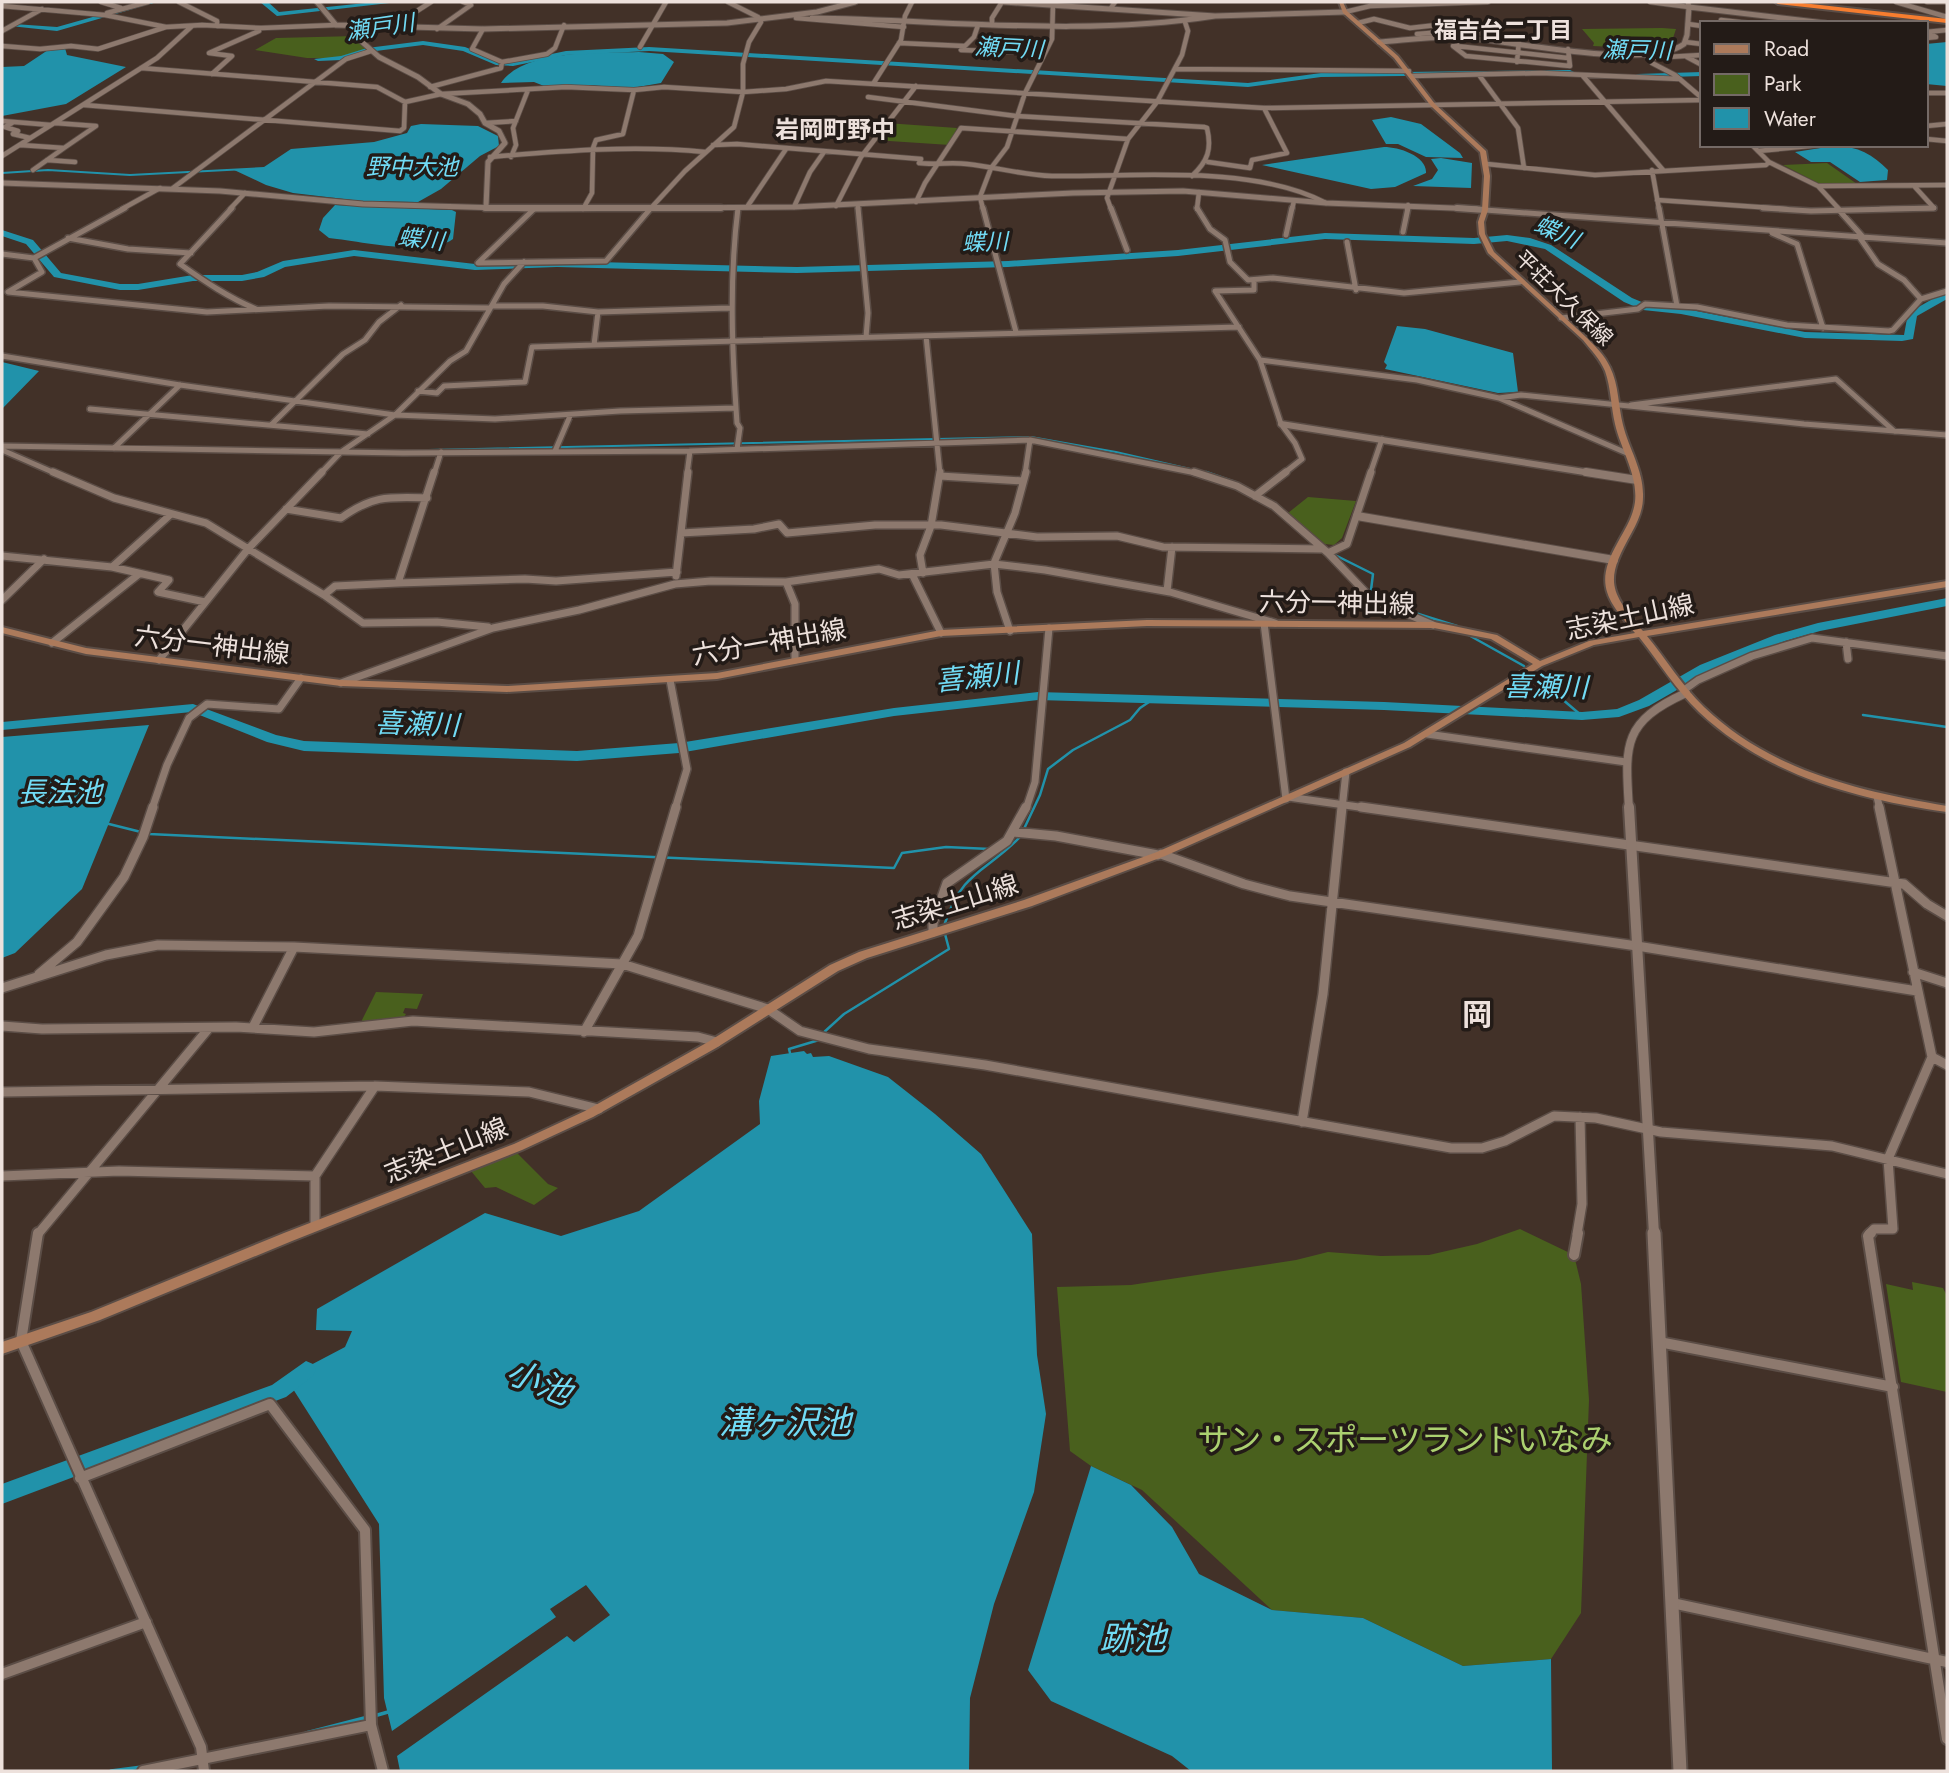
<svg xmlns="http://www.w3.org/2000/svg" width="1949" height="1773" viewBox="0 0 1949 1773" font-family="Jost,'Noto Sans JP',sans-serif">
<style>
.green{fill:#49601d}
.water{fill:#2192aa}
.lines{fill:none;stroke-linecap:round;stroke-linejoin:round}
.stream-far2{stroke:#2192aa;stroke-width:2}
.stream-far1{stroke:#2192aa;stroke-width:2.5}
.stream{stroke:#2192aa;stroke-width:3.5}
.river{fill:#2192aa;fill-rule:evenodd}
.minor-far4-casing{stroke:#5b4d46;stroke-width:6}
.minor-far3-casing{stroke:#5b4d46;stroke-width:8}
.minor-far2-casing{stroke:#5b4d46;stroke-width:10}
.minor-far1-casing{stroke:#5b4d46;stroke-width:12}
.minor-casing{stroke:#5b4d46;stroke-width:14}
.tertiary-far4-casing{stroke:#5b4d46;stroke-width:7}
.tertiary-far3-casing{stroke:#5b4d46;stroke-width:9}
.tertiary-far2-casing{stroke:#5b4d46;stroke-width:10}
.tertiary-far1-casing{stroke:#5b4d46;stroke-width:14}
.tertiary-casing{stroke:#5b4d46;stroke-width:17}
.secondary-casing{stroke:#5b4d46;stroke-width:4}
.motorway-casing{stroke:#5b4d46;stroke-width:4}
.minor-far4{stroke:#8d796e;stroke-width:4.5}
.minor-far3{stroke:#8d796e;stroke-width:5}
.minor-far2{stroke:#8d796e;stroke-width:7}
.minor-far1{stroke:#8d796e;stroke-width:9}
.minor{stroke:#8d796e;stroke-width:10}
.tertiary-far4{stroke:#8d796e;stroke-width:5}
.tertiary-far3{stroke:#8d796e;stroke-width:6}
.tertiary-far2{stroke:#8d796e;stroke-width:8}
.tertiary-far1{stroke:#8d796e;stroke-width:10}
.tertiary{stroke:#8d796e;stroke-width:13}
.secondary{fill:#ac7a5b;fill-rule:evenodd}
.motorway{fill:#f67d2f;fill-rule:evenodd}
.labels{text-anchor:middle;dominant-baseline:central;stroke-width:7;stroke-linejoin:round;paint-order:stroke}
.far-street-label{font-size:21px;fill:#ede1dc;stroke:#231b17}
.far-water-label{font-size:23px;font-style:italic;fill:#71dbf5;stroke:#231b17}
.far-neighbourhood-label{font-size:23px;font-weight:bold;fill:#ede1dc;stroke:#231b17}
.far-quarter-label{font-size:24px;font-weight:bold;fill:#ede1dc;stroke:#231b17}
.street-label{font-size:26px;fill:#ede1dc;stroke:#231b17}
.water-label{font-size:28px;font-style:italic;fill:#71dbf5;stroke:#231b17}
.quarter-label{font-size:30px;font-weight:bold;fill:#ede1dc;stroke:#231b17}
.near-park-label{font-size:32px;fill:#acd170;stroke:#231b17}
.near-water-label{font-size:33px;font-style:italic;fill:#71dbf5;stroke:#231b17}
</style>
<rect width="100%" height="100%" fill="#423128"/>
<!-- green -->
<path class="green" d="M1662,28L1676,29L1671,44L1654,49L1593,46L1594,43L1582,29Z
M356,36L366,50L340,58H307L255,50L276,38Z
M886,123L957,128L950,145L874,140Z
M1827,163L1857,184H1820L1783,165Z
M1308,497L1356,501L1342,538L1334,545L1325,544L1288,513Z
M376,992L423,994L417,1009L405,1008L403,1013L406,1014L400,1023L363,1027L362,1020Z
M516,1152L548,1184L558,1188L534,1205L496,1187L485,1188L471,1171Z
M1520,1229L1574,1255L1581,1284L1589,1400L1581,1613L1551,1659L1463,1666L1363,1618L1272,1610L1142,1490L1091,1466L1070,1451L1057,1287L1131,1285L1296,1260L1328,1252L1381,1256L1429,1255L1477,1244Z
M1912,1282L1943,1288L1947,1296V1392L1901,1382L1886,1284L1913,1290Z"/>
<!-- water -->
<path class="water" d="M1947,42V86L1926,84V44Z
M65,48L67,55L126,67L66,104L2,116V67L24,66L48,50Z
M639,52L663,54L674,62L661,83L632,88L586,85L544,86L534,82L501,83C523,49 601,53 639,52Z
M1391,117L1421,124L1460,153L1463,158L1426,157L1398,144H1386L1372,120Z
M421,124L478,126L498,136L499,146L480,156L441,189L418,202L361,201L293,193L266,185L232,169H261L291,149L374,142L407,133L411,126Z
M1833,146C1855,145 1873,154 1888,170L1887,180L1860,182L1830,162H1811L1795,152Z
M1384,147C1399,147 1427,156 1426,173L1395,187L1371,189L1262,165Z
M1441,158L1472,163L1471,188L1413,186L1432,179L1438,170L1431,159Z
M335,205L452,210L456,212L453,239C429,257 359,241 329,238L319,230L323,218Z
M1397,326L1425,329L1513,353L1518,392L1498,393L1385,369L1387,365L1384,362Z
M2,362L39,371L2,409Z
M149,725L82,889L15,953L2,958V737Z
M804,1051L807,1054L811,1053L813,1057L829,1056L888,1077L935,1114L981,1154L1032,1234L1037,1355L1046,1414L1034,1492L994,1604L970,1698L969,1771H400L397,1756L567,1636L574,1642L610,1615L586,1585L550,1609L556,1617L392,1731L384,1698L379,1524L286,1378L345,1347L352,1331L316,1330L317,1309L485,1213L561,1236L639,1211L760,1124L759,1101L771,1056Z
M1091,1466L1131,1485L1172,1527L1199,1574L1272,1610L1363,1618L1463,1666L1551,1659L1552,1771H1191L1172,1756L1051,1701L1028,1670Z"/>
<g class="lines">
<!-- stream-far2 -->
<path class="stream-far2" d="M2,173L48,170L130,175L264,168
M428,450L1031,437L1116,452L1212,474"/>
<!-- stream-far1 -->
<path class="stream-far1" d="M1206,472L1235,482
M1333,554L1373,574L1371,590L1386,601L1412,612L1457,626
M1465,633L1524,666
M1535,676L1582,716
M1863,715L1947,727
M109,824L149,834L894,868L902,853L946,847L990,849
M1023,831L1040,795L1048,769L1073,750L1130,720L1140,708L1152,700
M945,923C963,870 985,873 1020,837
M822,1034L844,1014L949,949L945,934
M790,1053L789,1049L819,1040"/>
<!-- stream -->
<path class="stream" d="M374,1716L388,1712
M306,1733L368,1717
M111,1771L142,1767"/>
<!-- river -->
<path class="river" d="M146,2H157L57,31L10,26L14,24L57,27Z
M260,2H268L279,12L375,2H398L277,16Z
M423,41L465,47L500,61L513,62L566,51L649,47L1248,83L1321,73L1570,70L1574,72L1570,74L1321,77L1248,87L649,51L566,55L513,66L496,65L463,51L423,45L368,52L342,60L318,61L314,59L341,56L367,48Z
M1702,72V76L1637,78L1633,76L1637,74Z
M2,230L33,240L61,273L120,284H138L193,275H242L257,272L283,261L354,250L475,264L557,261L797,267L1008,261L1178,250L1325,233L1474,238L1507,235L1530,238L1551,245L1632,298L1649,305L1681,308L1805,332L1904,335L1908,313L1943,293L1947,292V299L1917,316L1913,339L1902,341L1805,338L1681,314L1643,310L1624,302L1545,249L1507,241L1474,244L1325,239L1178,256L1008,267L797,273L557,267L475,270L354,256L285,267L264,277L242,281H193L138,290H120L54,277L26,244L2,236Z
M1947,598V606L1820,631L1785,641L1710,671L1649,706L1619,717L1582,720L1384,710L1038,700L894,716L679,753L577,761L304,751L267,742L192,712L2,730V722L193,704L276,735L304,741L577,751L679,743L894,708L1038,692L1384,702L1582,712L1617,709L1639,700L1700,665L1775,635L1818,623Z
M306,1361L313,1364L316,1370L313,1376L286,1397L2,1504V1484L272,1385Z"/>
<!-- minor-far4 casing -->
<g class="minor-far4-casing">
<path id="minor-far4" d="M101,2L121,8
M179,2L217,21V26
M1650,2L1689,7L1688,2
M1896,2L1947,17
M1927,2H1947
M2,6L105,15L166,27
M1111,8L1115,2
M1345,12L1370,6L1488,2
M107,13L148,2
M796,18L904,27
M1721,20L1748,23
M1358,23L1374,19L1410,28L1437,25L1519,41L1517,62
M1688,24L1702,26
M978,25L974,37L961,50L1045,53
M992,25V18L1002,2
M392,27L431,2
M437,29L471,5L463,2
M483,29L472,49L502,62L547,54L555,48L564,25
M2,31L42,9
M1926,32L1947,30
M1417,34L1442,32L1447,27
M1460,37L1456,46H1453L1466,56L1570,66L1568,49
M1926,38L1936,37L1927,32
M1685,42L1702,44
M899,43L964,46
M2,46L40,49L71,46L98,49L166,27L202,25L261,28L336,25
M1456,46L1568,58
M640,47L666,2
M1644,53L1652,63L1675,75L1702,98
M1687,57L1702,65
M1649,58L1702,55
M141,68L377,87L405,102L441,94L566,87L634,90L664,87L743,92L786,89L826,81L1264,108L1702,100
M1175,69L1409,71
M212,74L232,56L209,53L259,31
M1479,75L1518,128L1524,168
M1412,76L1541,73L1680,79
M1583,76L1663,170
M873,84L901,40L905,16L912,2
M430,87L501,68L502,62
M1926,93H1947
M868,97L1016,116L1204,127L1207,128C1212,149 1208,161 1192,176
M84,105L400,131L404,128L405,102
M2,121L51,125
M12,123L5,127L18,131L13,134L30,138
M55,123L96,126L64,148
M485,123L516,121
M1926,126L1947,124
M1926,139L1947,141
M20,145L64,148L33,170
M713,145L737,144L921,159L919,163C935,165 951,162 967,164C995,167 1023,175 1052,176C1133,177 1253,164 1326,203
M1752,145L1769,162L1818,186L1839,209
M1758,151L1820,145
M2,156L157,58L192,26
M490,157C562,151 633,145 705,152
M511,157L516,145L513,128L528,90
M47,160L75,162
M1208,162L1250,168L1252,160L1287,153L1264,108
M1487,164L1595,175L1766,165L1769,162
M1652,170L1659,209
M1818,186L1947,185
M173,188L346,59L371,51
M1657,200L1787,209
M916,202L925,183L961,128L1128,139
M858,205V209
M836,206L861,157L916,86
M747,207L786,149
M794,207L810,172L824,152
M122,209L160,188
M230,209L245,193
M583,209L592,193L593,148L596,140L623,134L634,90
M650,209L685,171L734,127L743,92V64L749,42L761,22L758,17L728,2
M983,209L980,197L991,168L1007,147L1025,93L1052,39L1053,4
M1111,209L1107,198L1128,139L1157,102L1182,55L1188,31L1185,22
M1197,209L1199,192
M1292,209L1294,201
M1407,209L1408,205
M1880,209L1934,208L1915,187"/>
</g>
<!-- minor-far3 casing -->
<g class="minor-far3-casing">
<path id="minor-far3" d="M232,208L180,264C204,281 229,298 256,309
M858,208L868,313L866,337
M983,208L1016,332
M1111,208L1127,250
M1197,208L1210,229L1225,240L1230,262L1248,280L1273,278L1404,293L1520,282
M1659,208L1677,306
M1763,208L1811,211L1934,208
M1837,208L1863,237L1860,238L1878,264L1904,280L1921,299
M534,209L478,263L606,261L651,208
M1485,210L1947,243
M1403,232L1408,208
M1772,233L1797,244L1823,328
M1286,235L1292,208
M68,238L128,249L191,253
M1347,242L1356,290
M2,254L34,258L125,208
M34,258L42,272L8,292L207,312L329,306L489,308
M1254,281V290L1215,291L1260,360L1281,424L1295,443L1302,459L1283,474
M493,306H543L598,312L730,308
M598,312L594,345L1239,327
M1561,318L1638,309L1645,304L1697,307L1787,325L1889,331L1893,330L1921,299L1947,291
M926,336L940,474
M2,356L180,385L395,415L495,419L620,411L736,408
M1260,360L1417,380L1499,398L1629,454
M418,391L437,393L444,386L525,382L532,347L594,345
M1499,398L1521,395L1804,424L1947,435
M1631,405L1836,379L1894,431
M90,409L368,434
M271,425L343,354L365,340L379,322L401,305
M2,446L403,453L690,451L1030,440L1201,474
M114,448L180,385
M737,449L740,428L737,423C732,351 729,280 738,208
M2,450L57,474
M555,451L570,416
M320,474L341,452L395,415L450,361L466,351L504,284L524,262
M434,474L441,452
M687,474L690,451
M1025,474L1030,440
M1370,474L1382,439"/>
</g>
<!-- minor-far2 casing -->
<g class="minor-far2-casing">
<path id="minor-far2" d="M53,472L114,498L206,523L324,595L363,623L437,622L488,627
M434,472L398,583L525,579L556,581L677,572
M1194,472L1237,486L1274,506L1328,553L1372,599L1433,625
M940,476L1023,481
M1255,496L1286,472
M286,509L341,518C373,495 389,497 427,498
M681,533L754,529L779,524L787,533L875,525H941L1037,537L1117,536L1163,547L1322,549
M1328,553L1347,544L1371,472
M2,556L112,567L170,515
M112,567L169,580L158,592L205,602
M923,573L920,555L931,526L940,472
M912,574L941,633
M676,576L688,472
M786,582L795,604V660
M1167,591L1172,547
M324,595L335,586L398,583
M2,600L44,559
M1264,623L1286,799
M1010,631L997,592L994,563L1015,513L1026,472
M1846,642L1848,659
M52,643L139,574
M159,660L248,549L322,472
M670,680L687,769L675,809
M341,683L493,628L579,610L675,584L711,581L786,582L879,569L899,575L994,564L1045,570L1170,592L1275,623
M1684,690L1698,680L1752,656L1812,638L1947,656
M1427,734L1626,762
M1288,797L1373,809
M1877,797L1880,809
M152,809L167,765L189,718L207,704L279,709L301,678
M1026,809L1035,782L1049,628
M1342,809L1346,772"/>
</g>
<!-- minor-far1 casing -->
<g class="minor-far1-casing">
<path id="minor-far1" d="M1361,807L1904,884L1927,904L1947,916
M1013,832L1056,836L1158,855
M1161,854L1244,884L1290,896L1637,946L1917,991
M933,932V923L947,883L1007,841L1026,807
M1913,972L1947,983
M39,974L77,942L124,877L143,837L153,807
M2,988L106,955L158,945L294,947L622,964L768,1009L800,1031L869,1049L985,1065L1451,1148H1482L1505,1141L1554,1116L1596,1118L1661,1132L1832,1146L1947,1174
M2,1026L42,1029L236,1027L314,1032L413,1021L698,1037L717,1042
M253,1027L294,947
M584,1032L638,936L676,807
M1932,1057L1947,1065
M2,1092L375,1086L529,1092L599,1109
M1302,1122L1323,994L1342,807
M2,1176L119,1171L315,1176
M315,1226V1176L375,1086
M38,1234L209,1028
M1577,1234L1582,1204L1580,1117
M1869,1234L1874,1229H1893L1888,1159L1932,1057L1879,807"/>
</g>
<!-- minor casing -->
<g class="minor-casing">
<path id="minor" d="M38,1233L21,1341L201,1747L204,1771
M1871,1233L1868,1236L1947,1739
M1574,1255L1578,1233
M1659,1342L1893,1387
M80,1478L270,1404L365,1530L371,1725L383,1771
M1672,1603L1947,1662
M2,1674L146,1622
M143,1771L371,1725"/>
</g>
<!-- tertiary-far4 casing -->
<g class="tertiary-far4-casing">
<path id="tertiary-far4" d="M317,2L336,25L483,29L727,23L817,12L855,2
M1004,2L1215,16L1345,12
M812,18C948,20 1079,37 1215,16
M363,27L359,35L361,41L379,57L418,77L441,94L468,104L480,114L485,123L499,131L505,143L488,162L486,207
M1379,42C1406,40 1433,36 1460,37C1507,40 1648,71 1684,44L1687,35L1689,7L1825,23
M2,183L220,191L363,204L534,209L794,207L1073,193L1183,191L1326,203L1477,209"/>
</g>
<!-- tertiary-far3 casing -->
<g class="tertiary-far3-casing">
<path id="tertiary-far3" d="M485,208H721
M1457,208L1485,210
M1281,424L1597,474"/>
</g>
<!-- tertiary-far2 casing -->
<g class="tertiary-far2-casing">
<path id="tertiary-far2" d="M1586,472L1637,480
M1357,516L1614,560
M1629,809C1625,745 1622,722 1686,693"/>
</g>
<!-- tertiary-far1 casing -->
<g class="tertiary-far1-casing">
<path id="tertiary-far1" d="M1629,807L1654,1234"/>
</g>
<!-- tertiary casing -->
<g class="tertiary-casing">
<path id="tertiary" d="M1654,1233L1680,1771"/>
</g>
<!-- secondary casing -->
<g class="secondary-casing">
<path id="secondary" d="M1339,2H1343L1347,11L1398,56L1435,104L1486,151L1490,176L1488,210L1484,222L1485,234L1494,252L1587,338C1596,347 1605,356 1610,367C1619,385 1618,406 1623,425C1629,449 1644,471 1643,497C1643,510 1638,521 1632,532C1605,580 1608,590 1643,631L1947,581V587L1647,636C1666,659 1682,686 1704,707C1771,771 1859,791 1947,806V812C1857,799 1767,776 1699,712C1676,690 1659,662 1639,637L1594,645L1542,666L1410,747L1165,856L1032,906L867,958L838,971L716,1048L593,1117L522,1150L292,1241L100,1320L2,1354V1342L91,1312L284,1233L514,1144L585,1111L708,1042L830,965L859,952L1024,900L1157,852L1404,743L1533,664L1491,639L1434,628L1147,626L941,636L717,679L507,692L341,686L86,654L2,633V627L86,648L341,680L507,686L717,673L941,630L1147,620L1434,622L1497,635L1540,661L1589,641L1635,633C1606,599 1594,584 1618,542C1625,529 1633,517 1635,502C1638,475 1621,450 1615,424C1611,407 1611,388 1605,371C1600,359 1591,350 1583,340L1488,253L1479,234L1478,222L1482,210L1484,176L1480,152L1431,106L1394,58L1343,13Z"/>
</g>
<!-- motorway casing -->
<g class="motorway-casing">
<path id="motorway" d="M1775,2H1793L1947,19V23L1778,4Z"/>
</g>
<!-- minor-far4 -->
<use href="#minor-far4" class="minor-far4"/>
<!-- minor-far3 -->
<use href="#minor-far3" class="minor-far3"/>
<!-- minor-far2 -->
<use href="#minor-far2" class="minor-far2"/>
<!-- minor-far1 -->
<use href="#minor-far1" class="minor-far1"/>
<!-- minor -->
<use href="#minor" class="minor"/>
<!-- tertiary-far4 -->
<use href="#tertiary-far4" class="tertiary-far4"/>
<!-- tertiary-far3 -->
<use href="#tertiary-far3" class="tertiary-far3"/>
<!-- tertiary-far2 -->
<use href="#tertiary-far2" class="tertiary-far2"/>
<!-- tertiary-far1 -->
<use href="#tertiary-far1" class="tertiary-far1"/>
<!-- tertiary -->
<use href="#tertiary" class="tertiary"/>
<!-- secondary -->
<use href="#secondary" class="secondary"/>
<!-- motorway -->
<use href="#motorway" class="motorway"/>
</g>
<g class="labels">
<!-- far-street labels -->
<g class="far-street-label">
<text transform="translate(1564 298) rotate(44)">平荘大久保線</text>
</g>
<!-- far-water labels -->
<g class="far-water-label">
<text transform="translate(380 27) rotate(-8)">瀬戸川</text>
<text transform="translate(1009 48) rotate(3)">瀬戸川</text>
<text transform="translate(1637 50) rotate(1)">瀬戸川</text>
<text x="412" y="167">野中大池</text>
<text transform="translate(1557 232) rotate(24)">蝶川</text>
<text transform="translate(421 239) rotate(6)">蝶川</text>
<text transform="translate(985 242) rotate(-2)">蝶川</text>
</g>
<!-- far-neighbourhood labels -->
<g class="far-neighbourhood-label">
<text x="1503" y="30">福吉台二丁目</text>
</g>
<!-- far-quarter labels -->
<g class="far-quarter-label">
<text x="835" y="129">岩岡町野中</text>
</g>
<!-- street labels -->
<g class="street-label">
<text transform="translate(1337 603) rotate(1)">六分一神出線</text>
<text transform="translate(1630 617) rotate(-12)">志染土山線</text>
<text transform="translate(769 642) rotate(-10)">六分一神出線</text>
<text transform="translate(212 645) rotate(7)">六分一神出線</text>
<text transform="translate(955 902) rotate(-17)">志染土山線</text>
<text transform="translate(446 1150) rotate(-22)">志染土山線</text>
</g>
<!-- water labels -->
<g class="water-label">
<text transform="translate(977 677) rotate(-6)">喜瀬川</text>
<text transform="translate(1546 687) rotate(1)">喜瀬川</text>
<text transform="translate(417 724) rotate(2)">喜瀬川</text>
<text x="60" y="792">長法池</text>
</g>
<!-- quarter labels -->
<g class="quarter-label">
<text x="1477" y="1014">岡</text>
</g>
<!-- near-park labels -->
<g class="near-park-label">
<text x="1405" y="1440">サン・スポーツランドいなみ</text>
</g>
<!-- near-water labels -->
<g class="near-water-label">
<text transform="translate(539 1382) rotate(22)">小池</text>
<text x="785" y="1422">溝ヶ沢池</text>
<text x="1133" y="1638">跡池</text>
</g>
</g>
<!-- border -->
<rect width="1949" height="1773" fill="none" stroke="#ede1dc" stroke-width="7"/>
<!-- legend -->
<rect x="1700" y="21" width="228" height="126" fill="#231b17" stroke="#746a66" stroke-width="2"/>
<rect x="1714" y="44" width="35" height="10" fill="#ac7a5b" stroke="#746a66" stroke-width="2"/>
<text x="1764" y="56" font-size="21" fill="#ede1dc">Road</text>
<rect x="1714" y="74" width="35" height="21" fill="#49601d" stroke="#746a66" stroke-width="2"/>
<text x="1764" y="91" font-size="21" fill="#ede1dc">Park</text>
<rect x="1714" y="108" width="35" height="21" fill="#2192aa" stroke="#746a66" stroke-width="2"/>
<text x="1764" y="126" font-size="21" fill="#ede1dc">Water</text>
</svg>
